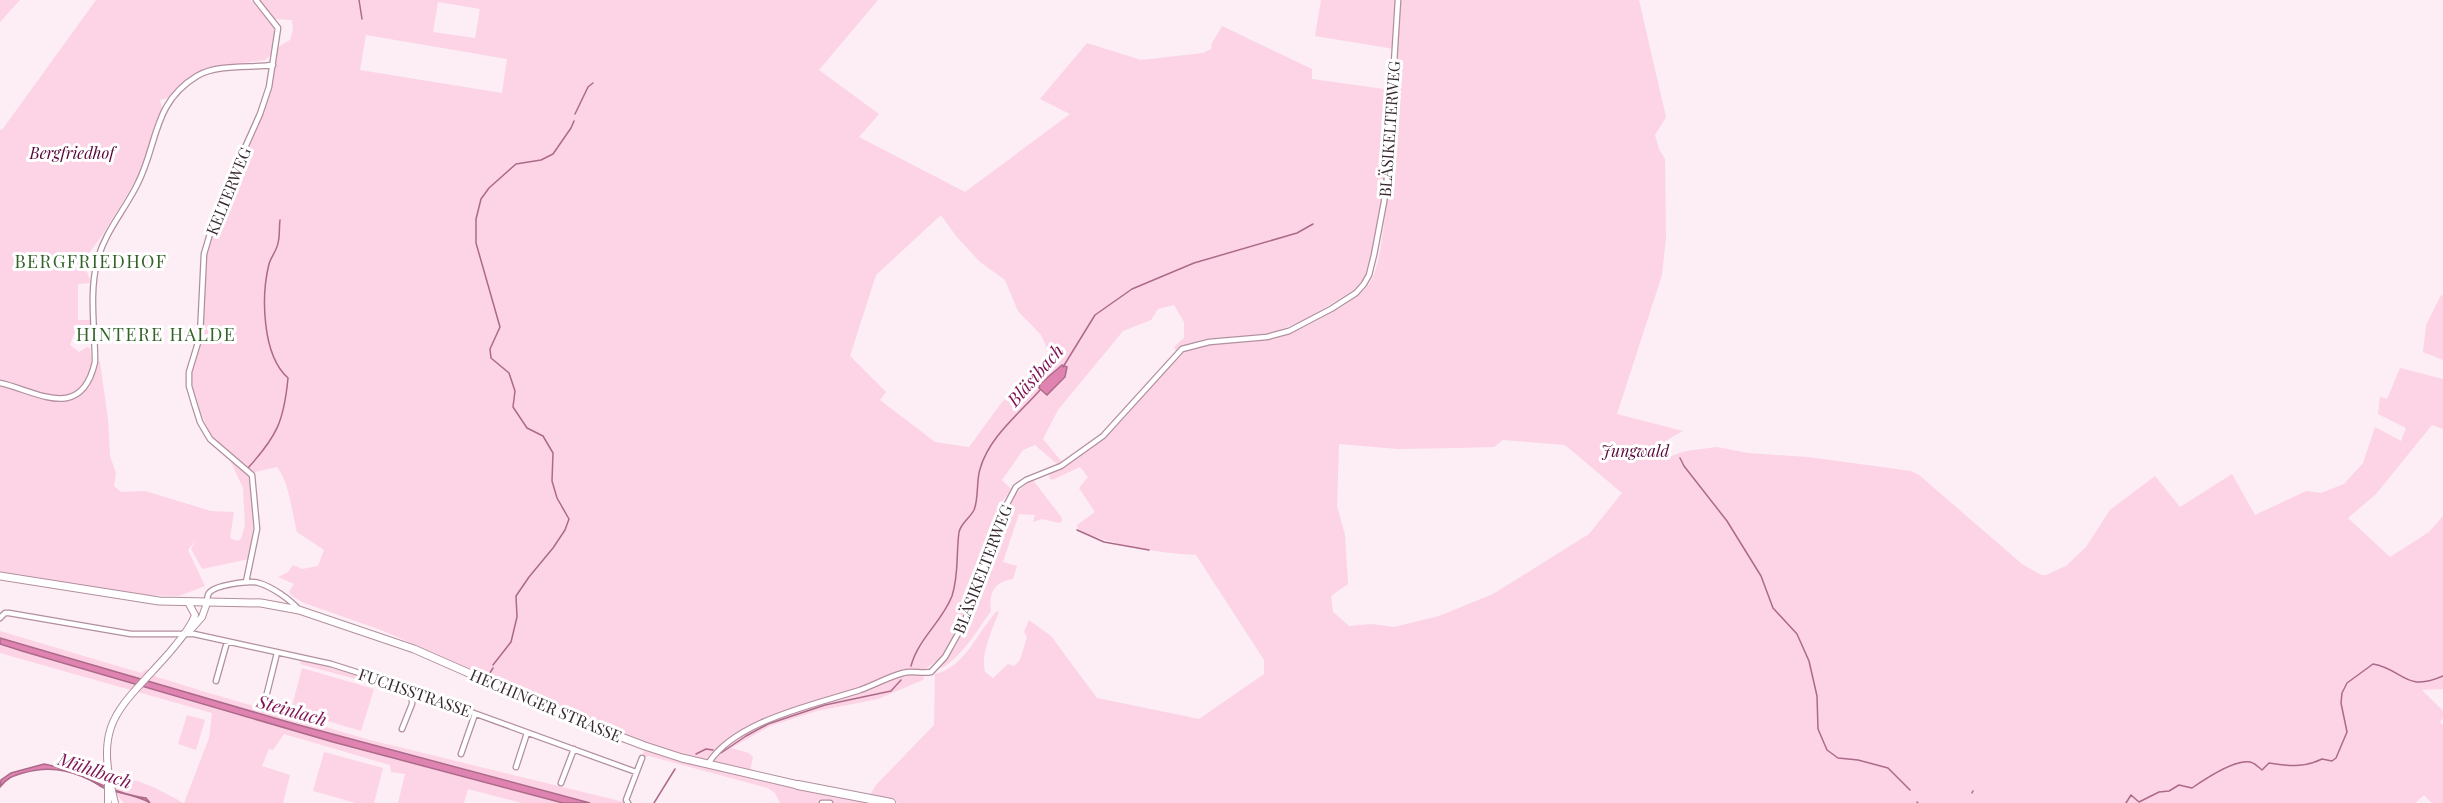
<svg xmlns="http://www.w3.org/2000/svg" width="2443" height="803" viewBox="0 0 2443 803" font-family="'Playfair Display',serif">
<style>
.green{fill:#fcd4e5;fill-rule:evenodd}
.water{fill:#df84b0;stroke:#ad698a;stroke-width:1.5}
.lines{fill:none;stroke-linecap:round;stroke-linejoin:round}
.stream{stroke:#ad698a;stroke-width:1.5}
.street-casing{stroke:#b28f9e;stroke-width:7}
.secondary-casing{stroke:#b28f9e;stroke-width:8}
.primary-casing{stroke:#b28f9e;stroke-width:9}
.highway-casing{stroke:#b28f9e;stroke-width:10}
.street{stroke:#fff;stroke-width:4.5}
.secondary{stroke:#fff;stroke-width:6}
.primary{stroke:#fff;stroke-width:7}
.highway{stroke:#fff;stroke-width:8}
.labels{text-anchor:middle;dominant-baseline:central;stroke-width:6;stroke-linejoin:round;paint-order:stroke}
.street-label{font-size:16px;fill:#372930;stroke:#fff}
.park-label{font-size:16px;font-style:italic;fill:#580438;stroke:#fff}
.neighbourhood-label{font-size:18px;letter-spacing:1.5px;fill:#34632a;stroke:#fff}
.water-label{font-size:18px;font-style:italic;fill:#811555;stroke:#fff}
</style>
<rect width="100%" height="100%" fill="#fdedf4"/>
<!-- green -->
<path class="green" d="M0,0H20L0,22Z
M96,0H250L265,15L275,30L272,52L269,57L265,60L203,69L168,98L160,100L162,108L136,180L103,234L90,252L85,254L84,270L87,272L91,283L78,284V320H91L93,343H88L84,337L79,335L76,328L70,345L79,352L87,347L90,348C92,362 92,372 83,384C60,413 27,384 0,379V129L2,130Z
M259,0H878L819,70L879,114L859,137L965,192L1070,114L1040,99L1087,43L1141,60L1203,53L1211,49L1212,43L1222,26L1312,69V79L1391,90L1394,49L1315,36L1321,0H1639L1666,117L1655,135L1659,149L1665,159L1666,238L1662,275L1617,414L1683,431L1665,441L1671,456L1686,451L1717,447L1748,453L1808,457L1911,471L1919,475L2022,564L2041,575H2046L2066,566L2086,547L2110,510L2155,476L2180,507L2232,474L2255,515L2306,491L2321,493L2344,484L2363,463L2375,427L2401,441L2406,428L2378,414L2380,397L2387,399L2400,368L2443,379V429L2432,425L2376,494L2348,518L2390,557L2429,532L2443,516V689L2422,690L2443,711V718L2440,722L2443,725V803H2432L2424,795L2415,803H900L869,797L876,785L934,725L935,674C965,667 977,633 996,612L999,611C993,629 980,653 985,672L993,678L1008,664L1014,666L1020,660L1027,637L1024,632L1029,620L1051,636L1097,698L1199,719L1264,674V660L1196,555C1156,553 1116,545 1078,531L1077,525L1095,512L1079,488L1088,477L1080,467L1052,480L1049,478L1050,473C1078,460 1106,439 1126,416C1144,395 1159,370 1180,353C1199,338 1229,344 1251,342C1268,340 1285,337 1300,329C1319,320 1361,299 1371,281C1382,261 1385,211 1388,187C1389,178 1389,168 1393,160L1388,153L1383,201L1369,265L1364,280L1357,288L1306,319L1272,333L1203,339L1176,351L1174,347L1184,338V322L1174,305L1158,309L1151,320L1123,331L1058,410L1043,439L1062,462L1057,464L1035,445L1023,450L1002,480L1011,489L1002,502L969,605L956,633L942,657L925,669L923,680L878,699L817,711L770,726L731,748L749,753L753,757L750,772L715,767L748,778L868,803H780L775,793L768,788L649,756L642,758L645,746L703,763L596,723L381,630L304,603L292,596L289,592L294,584L278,577L288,572L293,565L302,569L318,566L324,550L297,532C292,512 289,482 277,467L251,473L212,438L196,403L191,386V372L202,336L206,254L219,211L262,114L270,87L278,47L290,40L293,30L292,20L275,19ZM438,2L480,9L475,38L433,32ZM366,35L507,59L502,93L360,70ZM941,215L956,236L980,262L1005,280L1018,311L1041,335L1053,361L1002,402L969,447L935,442L880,400L886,392L850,356L876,275ZM1067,367L1065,377L1060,382L1049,377L1057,368ZM1503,440L1565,445L1622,493L1589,534L1493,594L1439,616L1394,627L1372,624L1349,626L1333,612L1331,596L1348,584L1345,535L1337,506L1339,444L1398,449L1457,448L1494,447Z
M2441,295L2443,296V360L2423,352L2426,325Z
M98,362H100L108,419L110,456L116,473L114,486L121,492L145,491L211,511L234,512L230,538L237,541L241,539L245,525L243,488L230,460L250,477C254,506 255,531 249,559L202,569L191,549L196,540L188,550L205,586L179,596L142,595L0,572V386C29,392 49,411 78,393C90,385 94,375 98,362Z
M1033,480L1062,518V521L1059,523L1042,519L1033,522L1035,515L1019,514L1003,562L1017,566L1013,579C995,581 988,593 991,611C976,632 964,654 942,668L939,667C958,648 969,623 977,598C989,563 998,498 1033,480Z
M0,631L141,673L147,669L157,677L212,694L370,740L628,803H522L468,789L464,803H398L405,774L391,772L390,765L284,734L273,750L269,749L262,766L290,775L283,803H184L209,738L212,713L0,653Z
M301,660L383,682L382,686L300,664Z
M302,668L374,689L361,731L291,710Z
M187,715L205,720L196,750L178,744Z
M324,752L383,768L374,803H356L313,791Z
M108,776C134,776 161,790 183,803H124L115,793Z"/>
<!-- water -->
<path class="water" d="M1062,365L1067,367L1065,377L1047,395L1039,388L1040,384Z
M0,638L295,724L590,803H563L333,742L22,651L0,644Z
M44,764C82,771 110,794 146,798L150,803C140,796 119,793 106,789C101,787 96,783 90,780C67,769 47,766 23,773C12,776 7,778 0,787L1,780L11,773Z"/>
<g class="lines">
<!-- stream -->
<path class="stream" d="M359,0L362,19
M575,114L588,87L593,83
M1063,367L1095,315L1132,289L1194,263L1297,233L1313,224
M1680,458L1684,466L1727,521L1761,576L1773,608L1797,634L1809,661L1817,696L1818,729L1827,750L1838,758L1858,760L1888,768L1910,790
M248,468C277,436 284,421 288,378C262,355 261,296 269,264C271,257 277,250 278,243C280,236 279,227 280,220
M1077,530L1104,542L1149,550
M493,665L511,642L517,617L516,596L529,577L553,548L565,530L569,519L557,498L552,481L553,453L543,436L527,428L513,407L515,391L509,373L491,358L490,349L500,327L476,243V219L481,199L489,188L516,164L541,160L553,154L571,128L574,121
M911,666C918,639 942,622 952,596C959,575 956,554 959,532C961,523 970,518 974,510C979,498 976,482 980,469C989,437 1019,414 1040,390
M488,676L493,668
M721,753L746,736L768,724L825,705L891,691L901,680
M696,754L706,749L713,750
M1972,793L1973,791
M1917,802L1918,803
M654,803L675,769
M2126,803L2131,795L2139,802L2159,792L2169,791L2179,785L2192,788C2205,779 2235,759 2250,762C2255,763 2258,767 2262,770L2269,763C2288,766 2304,768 2322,759L2332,761L2336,758L2347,732L2341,703L2342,693L2347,683L2373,664C2403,669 2405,693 2443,676"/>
<!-- street casing -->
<g class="street-casing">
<path id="street" d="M0,383C37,391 81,423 95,362C95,329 89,294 97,262C104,233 124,211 137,185C158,145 152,103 197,76C217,64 250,68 273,65
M246,582L257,529L252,475L210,439L200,422L194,403L189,386V372L200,336L204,254L217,210L260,114L269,87L278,28L256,0
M207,603C207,599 207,596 209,593C215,585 250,580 259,583C272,587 290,599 299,610
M0,618L5,613H9L131,634H194L331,664L391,683L636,772
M216,681L227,642
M266,697L277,653
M402,729L412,704V690
M461,754L475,714
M708,764C734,721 814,705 860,690C874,685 888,677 903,673C912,670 921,674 931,672L945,657L963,625L978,588L1001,515L1016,487L1026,480L1061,466L1103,436L1182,349L1209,342L1267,337L1289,331L1331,309L1356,293L1364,284L1369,275L1374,255L1384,202L1390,154V126L1398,0
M516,767L527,733
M561,783L574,749
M628,803L626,800L642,758
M822,803H830"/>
</g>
<!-- secondary casing -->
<g class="secondary-casing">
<path id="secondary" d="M189,632L202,617L207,603
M108,783V803
M115,803C93,720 118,711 169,653C178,642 190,629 195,615L188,602"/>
</g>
<!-- primary casing -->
<g class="primary-casing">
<path id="primary" d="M0,576L159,601L261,603L299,610L414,649L571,718L645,746L682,758L798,785"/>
</g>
<!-- highway casing -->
<g class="highway-casing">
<path id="highway" d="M798,785L891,803"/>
</g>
<!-- street -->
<use href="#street" class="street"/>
<!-- secondary -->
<use href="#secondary" class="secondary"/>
<!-- primary -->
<use href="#primary" class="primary"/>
<!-- highway -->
<use href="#highway" class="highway"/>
</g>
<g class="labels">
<!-- street labels -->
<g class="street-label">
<text transform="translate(1389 129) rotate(-86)">BLÄSIKELTERWEG</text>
<text transform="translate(228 191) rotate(-68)">KELTERWEG</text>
<text transform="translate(982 569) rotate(-69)">BLÄSIKELTERWEG</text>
<text transform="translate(415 692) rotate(19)">FUCHSSTRASSE</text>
<text transform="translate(546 705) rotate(23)">HECHINGER STRASSE</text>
</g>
<!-- park labels -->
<g class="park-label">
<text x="72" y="152">Bergfriedhof</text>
<text x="1635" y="450">Jungwald</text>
</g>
<!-- neighbourhood labels -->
<g class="neighbourhood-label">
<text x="91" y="261">BERGFRIEDHOF</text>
<text x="156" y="334">HINTERE HALDE</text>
</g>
<!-- water labels -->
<g class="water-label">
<text transform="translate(1035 375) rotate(-49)">Bläsibach</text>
<text transform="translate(292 710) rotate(16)">Steinlach</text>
<text transform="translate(95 770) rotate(19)">Mühlbach</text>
</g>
</g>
</svg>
